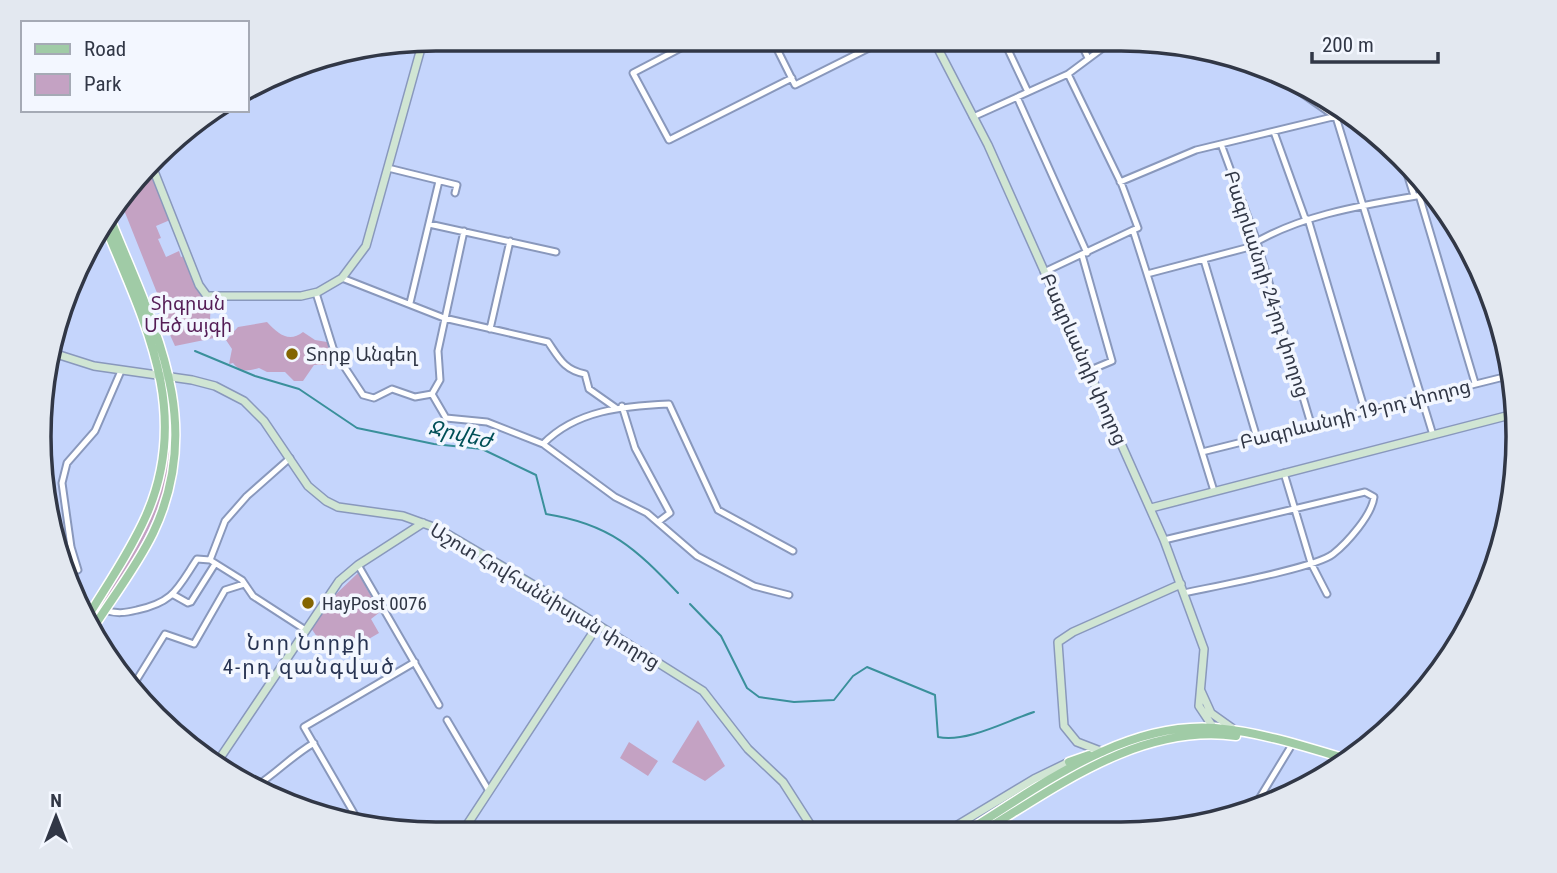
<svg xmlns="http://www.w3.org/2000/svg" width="1557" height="873" viewBox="0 0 1557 873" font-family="'Roboto Condensed','Noto Sans Armenian',sans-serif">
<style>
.green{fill:#c4a2c3}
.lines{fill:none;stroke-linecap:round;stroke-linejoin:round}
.stream{stroke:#3a909b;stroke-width:2}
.street-casing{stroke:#8998bc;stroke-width:9}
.secondary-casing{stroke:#8998bc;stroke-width:10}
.primary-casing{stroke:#fff;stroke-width:11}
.street{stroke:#fff;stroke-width:5}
.secondary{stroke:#d0e5d3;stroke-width:7}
.primary{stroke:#a0cba6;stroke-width:8}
.poi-dot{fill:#846500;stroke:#f3f7ff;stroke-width:2.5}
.labels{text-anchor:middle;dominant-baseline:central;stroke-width:7;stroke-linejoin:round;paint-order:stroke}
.street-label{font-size:19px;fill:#313746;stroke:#f3f7ff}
.park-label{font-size:19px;fill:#551d56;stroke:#f3f7ff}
.poi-label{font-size:19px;fill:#313746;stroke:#f3f7ff;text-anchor:start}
.water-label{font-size:21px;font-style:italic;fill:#004f57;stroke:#f3f7ff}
.neighbourhood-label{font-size:21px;letter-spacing:2px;fill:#283453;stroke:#f3f7ff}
.rim{fill:none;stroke:#313746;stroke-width:3.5}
</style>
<rect width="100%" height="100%" fill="#c5d5fc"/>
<!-- green -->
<path class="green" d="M149,169L170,220L156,226L161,238L158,239L166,257L179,251L181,257L184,256L197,289L211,302L210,319L206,326L214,338L175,346L161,315L165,313L120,200Z
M267,322C278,334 289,343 303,332L315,340L327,342L339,364L314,365L303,381H294L285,372H267L259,368C247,371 241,373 233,363L229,364L232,349L226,340L238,327Z
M170,386C171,405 175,427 173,446C166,515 128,568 91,625L89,621C118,574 159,506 167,451C170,430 167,408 166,387Z
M358,573L380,612L371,619L379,633L355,647L347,635L324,647L311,628L334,596Z
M698,720L725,766L705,781L672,762Z
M629,742L658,761L648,776L620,758Z"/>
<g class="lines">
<!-- stream -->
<path class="stream" d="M195,351L255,376L299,389L357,428L434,444L482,449L536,475L546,514C610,524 635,548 678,593
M690,604L721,636L747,688L759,697L794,702L834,700L853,676L867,667L935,695L938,737C967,743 1006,721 1034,712"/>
<!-- street casing -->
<g class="street-casing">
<path id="street" d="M698,39L633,73L669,140L792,78
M772,39L795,85L887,39
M1003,39L1028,92
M1079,39L1088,58
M777,49L797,39
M1270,71L1336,117L1433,435
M1068,74L1122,185L1138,228L1133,230
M1017,97L1087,253
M973,117L1068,74L1115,39
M1274,132L1305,218L1308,219L1365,411
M1221,144L1256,239L1311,424
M1405,167L1414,196
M388,168L457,185L455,193
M1120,182L1196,150L1345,114
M1419,195L1475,383
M429,224L556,252
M1082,255L1112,361L1088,371
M1204,260L1257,438
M1044,272L1133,230L1147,274L1246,248C1301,213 1370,204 1434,193
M1147,274L1214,491
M342,278L444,318L548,342C559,358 564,370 585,374L589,389L616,408
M316,293L334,351L363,395L374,398L392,389L415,397L432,394L440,380L438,351L464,231
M410,303L439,181
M490,329L510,241
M432,394L446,418L487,422L543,444L615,497L647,513L697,556L754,586L789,595
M622,406L635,448L670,513L658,522
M543,444C576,410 624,406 669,404L718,510L793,551
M1202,452L1508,376
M1284,473L1311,563L1327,594
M1164,540L1365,492L1374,497C1372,515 1347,543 1333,554C1316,568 1211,587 1184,593
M210,560L242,580L253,596L304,629
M358,565L439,705
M78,570L71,547L62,483L67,463L95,431L121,371
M172,594L188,603L191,602L215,564
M104,610C117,614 125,613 137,610C174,602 177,589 197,559L210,560L225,521L247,496L290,458
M131,689L165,634L194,644L225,590L244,584
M447,720L489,791
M253,788C276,774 290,757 314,743
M1264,794L1269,803
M1251,812L1293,743
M1192,824L1195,821L1204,824
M366,825L359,822L304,727L415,662"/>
</g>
<!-- secondary casing -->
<g class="secondary-casing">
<path id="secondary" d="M933,39L988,145L1164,540L1204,649L1199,706L1215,730
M152,166L199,285L207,296H301L318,292L342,278L366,246L423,41
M50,352L94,366L192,380L215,386L244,401L264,421L308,486L326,501L338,507L403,516L439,529L544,591L703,691L748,749L783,782L815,832
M1151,508L1510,415
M1201,691L1211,713L1232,728
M1103,752L1077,742L1064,726L1058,642L1073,632L1181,584
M216,764L339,581L358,565L423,523
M946,832L1034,779L1069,762
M461,834L598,625"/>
</g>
<!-- primary casing -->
<g class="primary-casing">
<path id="primary" d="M87,618C107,585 130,552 146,516C193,410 143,319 103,221
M93,628C113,597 137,566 153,533C208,418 150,320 108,213
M1069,762L1089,755
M966,832C1039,787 1124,721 1215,728C1261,732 1306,747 1350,760
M982,832C1058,786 1141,723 1236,736"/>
</g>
<!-- street -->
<use href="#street" class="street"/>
<!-- secondary -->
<use href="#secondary" class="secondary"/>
<!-- primary -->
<use href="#primary" class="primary"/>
</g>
<!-- markers -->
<g class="poi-dot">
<circle cx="292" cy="354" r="7"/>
<circle cx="308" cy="603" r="7"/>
</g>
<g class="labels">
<!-- street labels -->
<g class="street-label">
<text transform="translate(1267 284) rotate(72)">Բագրևանդի 24-րդ փողոց</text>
<text transform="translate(1084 359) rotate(66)">Բագրևանդի փողոց</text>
<text transform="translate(1355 414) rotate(-14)">Բագրևանդի 19-րդ փողոց</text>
<text transform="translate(545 596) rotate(31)">Աշոտ Հովհաննիսյան փողոց</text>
</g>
<!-- park labels -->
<g class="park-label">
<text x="188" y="303">Տիգրան<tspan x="188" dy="22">Մեծ այգի</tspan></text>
</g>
<!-- poi labels -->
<g class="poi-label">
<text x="306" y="354">Տորք Անգեղ</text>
<text x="322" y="603">HayPost 0076</text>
</g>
<!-- water labels -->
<g class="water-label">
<text transform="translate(460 434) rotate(13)">Ջրվեժ</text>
</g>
<!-- neighbourhood labels -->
<g class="neighbourhood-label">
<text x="309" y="643">Նոր Նորքի<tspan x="309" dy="24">4-րդ զանգված</tspan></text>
</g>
</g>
<!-- crop -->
<path d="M0 0H1557V873H0ZM436 51H1121A385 385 0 0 1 1506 436V437A385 385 0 0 1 1121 822H436A385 385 0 0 1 51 437V436A385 385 0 0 1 436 51Z" fill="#e3e8f0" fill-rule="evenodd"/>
<path class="rim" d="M436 51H1121A385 385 0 0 1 1506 436V437A385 385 0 0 1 1121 822H436A385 385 0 0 1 51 437V436A385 385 0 0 1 436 51Z"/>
<!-- legend -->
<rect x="21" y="21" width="228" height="91" fill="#f3f7ff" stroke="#a5aab5" stroke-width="2"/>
<rect x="35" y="44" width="35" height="10" fill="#a0cba6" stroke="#a5aab5" stroke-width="2"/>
<text x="84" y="56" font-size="21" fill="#313746">Road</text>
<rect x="35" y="74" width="35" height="21" fill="#c4a2c3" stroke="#a5aab5" stroke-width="2"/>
<text x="84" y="91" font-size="21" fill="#313746">Park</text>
<!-- north arrow -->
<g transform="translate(56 817)" stroke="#f3f7ff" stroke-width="5" paint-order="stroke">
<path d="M0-5L12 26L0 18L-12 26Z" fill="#313746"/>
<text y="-10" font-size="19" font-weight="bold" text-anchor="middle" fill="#313746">N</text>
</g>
<!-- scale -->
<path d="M1312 52v10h126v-10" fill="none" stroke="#313746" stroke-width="3.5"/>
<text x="1322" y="52" font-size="21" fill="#313746" stroke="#f3f7ff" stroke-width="5" paint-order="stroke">200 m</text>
</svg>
